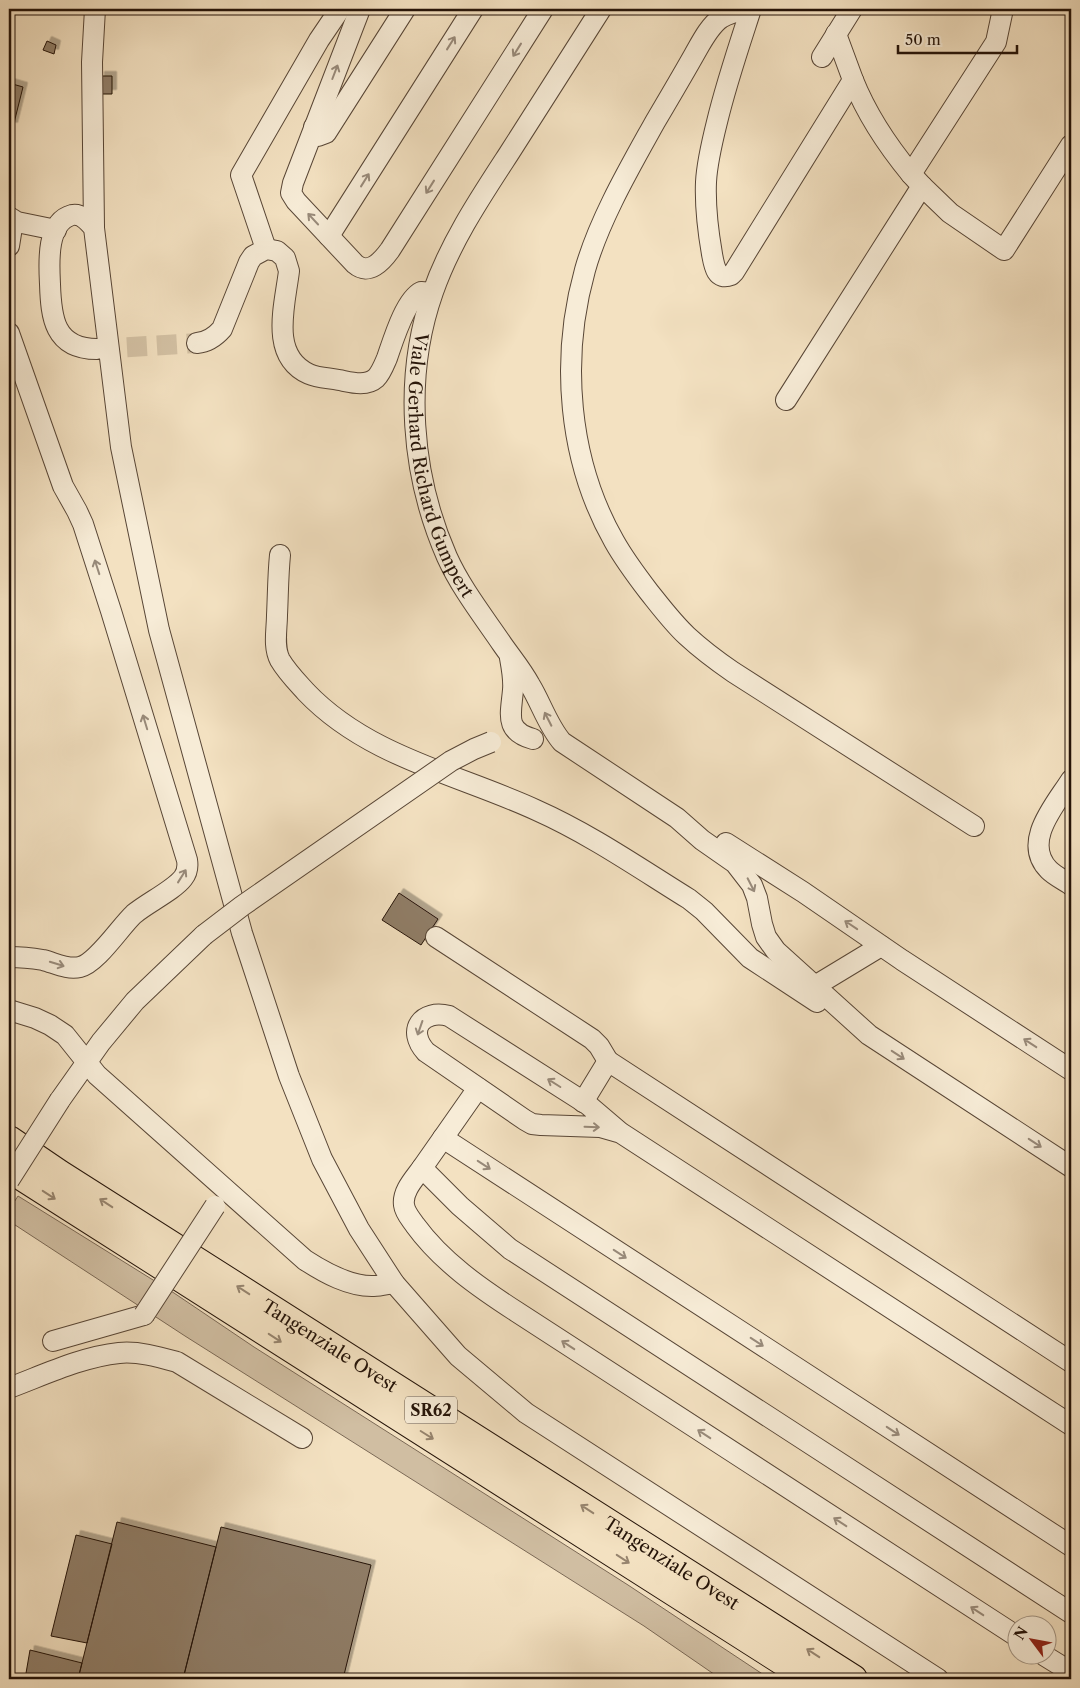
<svg xmlns="http://www.w3.org/2000/svg" width="1080" height="1688" viewBox="0 0 1080 1688" font-family="'Libre Caslon Text',serif">
<style>
.green{fill:#d0bea2;stroke:#7a6855}
.building{fill:#907e68;stroke:#241308;filter:url(#shadow)}
.lines{fill:none;stroke-linecap:round;stroke-linejoin:round}
.minor-tunnel{stroke:#d4c2a5;stroke-width:20;stroke-dasharray:20 10;stroke-linecap:butt}
.minor-casing{stroke:#584636;stroke-width:22}
.highway-casing{stroke:#241308;stroke-width:30}
.minor{stroke:#f7ecd7;stroke-width:20}
.highway{stroke:#f3e1c1;stroke-width:28}
.minor-bridge-casing{stroke:#584636;stroke-width:22;stroke-linecap:butt}
.minor-bridge{stroke:#f7ecd7;stroke-width:20}
.oneway{stroke:#988a7a}
.oneway2{stroke:#96846e}
.labels{text-anchor:middle;dominant-baseline:central;stroke-width:5;stroke-linejoin:round;paint-order:stroke}
.shield{fill:#f7ecd7;stroke:#635446;stroke-width:1}
.shield-label{font-size:16px;font-weight:bold;fill:#241308}
.street-label{font-size:18px;fill:#241308;stroke:#f7ecd7}
</style>
<defs>
<filter id="shadow"><feDropShadow dx="4.5" dy="-4.5" stdDeviation="0" flood-color="#0004"/></filter>
</defs>
<rect width="100%" height="100%" fill="#f3e1c1"/>
<filter id="stains"><feTurbulence type="fractalNoise" baseFrequency=".004" numOctaves="4"/><feColorMatrix values="0 0 0 0 .2 0 0 0 0 .09 0 0 0 0 .02 0 0 0 .5 -.17"/></filter>
<radialGradient id="worn" r=".72"><stop offset=".6" stop-color="#630" stop-opacity="0"/><stop offset="1" stop-color="#630" stop-opacity=".3"/></radialGradient>
<!-- green -->
<path class="green" d="M18,1196L174,1293L254,1347L628,1585L770,1679H721L644,1626L185,1336L9,1221V1210Z"/>
<!-- building -->
<path class="building" d="M47,41L56,45L54,54L43,50Z
M100,76H112V94H100Z
M9,83L23,87L13,127L9,126Z
M399,893L438,919L421,945L382,920Z
M117,1522L216,1547L183,1679H78Z
M221,1527L371,1565L343,1679H183Z
M76,1535L112,1544L87,1643L51,1636Z
M30,1650L82,1663L78,1679H25Z"/>
<g class="lines">
<!-- minor-tunnel -->
<path class="minor-tunnel" d="M97,349L197,343"/>
<!-- minor casing -->
<g class="minor-casing">
<g id="minor">
<path d="M360,9L293,183L291,193L296,201L355,264C369,276 382,261 390,250L543,9"/>
<path id="s1" d="M601,9C570,57 539,106 508,155C480,198 450,243 433,292C403,377 411,475 447,557C461,588 483,616 502,644C511,657 522,670 530,685C541,703 548,726 562,742L677,818L702,840L735,863L752,885L757,898L762,924L766,937L776,951L869,1035L1071,1167"/>
<path d="M747,9C738,11 729,13 721,18C709,26 701,43 694,55C681,78 668,100 655,122C630,167 599,220 585,270C560,359 568,460 614,541C624,559 636,575 649,592C661,607 673,623 687,636C701,649 717,661 733,672L974,826"/>
<path d="M751,9C739,46 726,84 717,122C712,142 707,162 706,182C705,206 708,231 712,254C714,265 716,281 731,275L734,272L853,80L836,34"/>
<path d="M822,57L852,9"/>
<path d="M853,80C867,115 887,145 911,174L996,42L1003,9"/>
<path d="M314,127V132L318,136L326,133L405,9"/>
<path d="M922,186L950,213L1004,250L1071,145"/>
<path d="M9,217L17,222L56,230"/>
<path d="M94,228L92,62L95,9"/>
<path d="M329,236L473,9"/>
<path d="M9,246L13,221"/>
<path d="M266,249L241,175L319,40L340,9"/>
<path d="M9,333L63,486L77,511L83,524L111,611L187,860C188,866 187,873 183,878C174,890 147,903 134,914C120,927 97,963 80,967C67,970 55,963 43,960C31,958 20,957 9,957"/>
<path d="M197,343C208,342 215,337 222,329L249,262L253,256L266,249L277,251L285,258L289,271C285,305 269,356 309,374C318,378 329,378 339,380C350,382 366,387 376,378C381,373 384,365 387,358C393,341 405,300 421,292L432,293"/>
<path d="M97,349C54,349 51,317 50,284C49,264 46,222 72,215C81,213 89,222 94,228L121,447L159,630L242,933L289,1076L322,1159L359,1229L394,1283L458,1356L526,1413L938,1679"/>
<path d="M786,400L922,186L911,174"/>
<path d="M280,555C278,575 278,595 277,615C277,629 273,647 280,660C287,672 297,682 306,692C368,757 458,774 536,810C590,834 639,868 689,899L704,911L750,958L817,1002"/>
<path d="M510,658C512,669 514,680 513,690C511,714 504,731 533,739"/>
<path d="M1071,780C1056,804 1021,842 1049,870C1055,876 1064,880 1071,885"/>
<path d="M726,843L803,892L902,960L1071,1070"/>
<path d="M436,937L592,1039L599,1046L608,1061"/>
<path d="M805,992L881,946"/>
<path d="M9,1010L35,1018L50,1025L65,1035L97,1075L305,1260C325,1273 350,1287 374,1286C381,1286 387,1284 394,1283"/>
<path d="M478,1088L422,1168L460,1206L510,1249L1071,1613"/>
<path d="M60,1100L101,1042L135,1001L204,935"/>
<path d="M583,1102L608,1061L1071,1362"/>
<path d="M621,1133L600,1127L541,1125L532,1124L525,1120L426,1052C406,1030 422,1009 449,1016L587,1104L621,1133L1071,1425"/>
<path d="M443,1138L1071,1546"/>
<path d="M422,1168C415,1178 402,1191 404,1205C405,1213 411,1219 415,1225C442,1262 480,1288 517,1312L1018,1637"/>
<path d="M53,1341L144,1315"/>
<path d="M9,1388C44,1375 81,1357 119,1353C138,1351 159,1357 177,1362L302,1438"/>
<path d="M1045,1656L1071,1672"/>
</g>
</g>
<!-- highway casing -->
<g class="highway-casing">
<g id="highway">
<path id="s2" d="M9,1140L59,1174L853,1679"/>
<path d="M9,1168L811,1679"/>
</g>
</g>
<!-- minor -->
<use href="#minor" class="minor"/>
<!-- highway -->
<use href="#highway" class="highway"/>
<!-- minor-bridge casing -->
<g class="minor-bridge-casing">
<path id="minor-bridge" d="M204,935L242,906L451,761L474,749L491,742
M9,1180L60,1100
M144,1315L215,1206"/>
</g>
<!-- minor-bridge -->
<use href="#minor-bridge" class="minor-bridge"/>
</g>
<!-- one-way arrows -->
<defs><path id="oneway-shaft" d="M-6 0H5M1.5-3L5.5 0L1.5 3" fill="none" stroke-width="1.6" stroke-linecap="round" stroke-linejoin="round" transform="scale(1.25)"/></defs>
<g class="oneway">
<use href="#oneway-shaft" transform="translate(451 43) rotate(-58)"/>
<use href="#oneway-shaft" transform="translate(517 50) rotate(122)"/>
<use href="#oneway-shaft" transform="translate(335 72) rotate(-69)"/>
<use href="#oneway-shaft" transform="translate(365 180) rotate(-58)"/>
<use href="#oneway-shaft" transform="translate(430 187) rotate(122)"/>
<use href="#oneway-shaft" transform="translate(313 219) rotate(-133)"/>
<use href="#oneway-shaft" transform="translate(97 567) rotate(-108)"/>
<use href="#oneway-shaft" transform="translate(548 719) rotate(-117)"/>
<use href="#oneway-shaft" transform="translate(145 722) rotate(-107)"/>
<use href="#oneway-shaft" transform="translate(182 876) rotate(-58)"/>
<use href="#oneway-shaft" transform="translate(751 885) rotate(63)"/>
<use href="#oneway-shaft" transform="translate(851 925) rotate(-146)"/>
<use href="#oneway-shaft" transform="translate(57 964) rotate(17)"/>
<use href="#oneway-shaft" transform="translate(420 1028) rotate(109)"/>
<use href="#oneway-shaft" transform="translate(1030 1043) rotate(-147)"/>
<use href="#oneway-shaft" transform="translate(898 1055) rotate(33)"/>
<use href="#oneway-shaft" transform="translate(554 1083) rotate(-148)"/>
<use href="#oneway-shaft" transform="translate(592 1127) rotate(2)"/>
<use href="#oneway-shaft" transform="translate(1035 1143) rotate(33)"/>
<use href="#oneway-shaft" transform="translate(484 1165) rotate(33)"/>
<use href="#oneway-shaft" transform="translate(620 1254) rotate(33)"/>
<use href="#oneway-shaft" transform="translate(757 1342) rotate(33)"/>
<use href="#oneway-shaft" transform="translate(568 1345) rotate(-147)"/>
<use href="#oneway-shaft" transform="translate(893 1431) rotate(33)"/>
<use href="#oneway-shaft" transform="translate(704 1434) rotate(-147)"/>
<use href="#oneway-shaft" transform="translate(840 1522) rotate(-147)"/>
<use href="#oneway-shaft" transform="translate(977 1611) rotate(-147)"/>
</g>
<g class="oneway2">
<use href="#oneway-shaft" transform="translate(49 1195) rotate(33)"/>
<use href="#oneway-shaft" transform="translate(106 1203) rotate(-147)"/>
<use href="#oneway-shaft" transform="translate(243 1290) rotate(-147)"/>
<use href="#oneway-shaft" transform="translate(275 1338) rotate(33)"/>
<use href="#oneway-shaft" transform="translate(427 1435) rotate(32)"/>
<use href="#oneway-shaft" transform="translate(587 1509) rotate(-147)"/>
<use href="#oneway-shaft" transform="translate(623 1559) rotate(33)"/>
<use href="#oneway-shaft" transform="translate(813 1653) rotate(-147)"/>
</g>
<g class="labels">
<!-- shield labels -->
<rect class="shield" x="405" y="1396.5" width="52" height="27" rx="4"/>
<g class="shield-label">
<text x="431" y="1410">SR62</text>
</g>
<!-- street labels -->
<g class="street-label">
<text stroke="none"><textPath href="#s1" startOffset="509">Viale Gerhard Richard Gumpert</textPath></text>
<text stroke="none"><textPath href="#s2" startOffset="381">Tangenziale Ovest</textPath></text>
<text stroke="none"><textPath href="#s2" startOffset="786">Tangenziale Ovest</textPath></text>
</g>
</g>
<!-- margin -->
<rect width="1080" height="1688" fill="none" stroke="#f3e1c1" stroke-width="30"/>
<rect x="10" y="10" width="1060" height="1668" fill="none" stroke="#241308" stroke-width="2.5"/>
<rect x="15" y="15" width="1050" height="1658" fill="none" stroke="#241308"/>
<!-- north arrow -->
<g transform="translate(1032 1640) rotate(302)"><circle r="24" fill="#f7ecd7" stroke="#a39584"/>
<path d="M0-4L9 19L0 12L-9 19Z" fill="#8f2418"/>
<text y="-8" font-size="14" font-weight="bold" text-anchor="middle" fill="#241308">N</text>
</g>
<!-- scale -->
<path d="M898 45v8h119v-8" fill="none" stroke="#241308" stroke-width="2.5"/>
<text x="905" y="45" font-size="15" fill="#241308" stroke="#f7ecd7" stroke-width="4" paint-order="stroke">50 m</text>
<rect width="100%" height="100%" filter="url(#stains)"/>
<rect width="100%" height="100%" fill="url(#worn)"/>
</svg>
